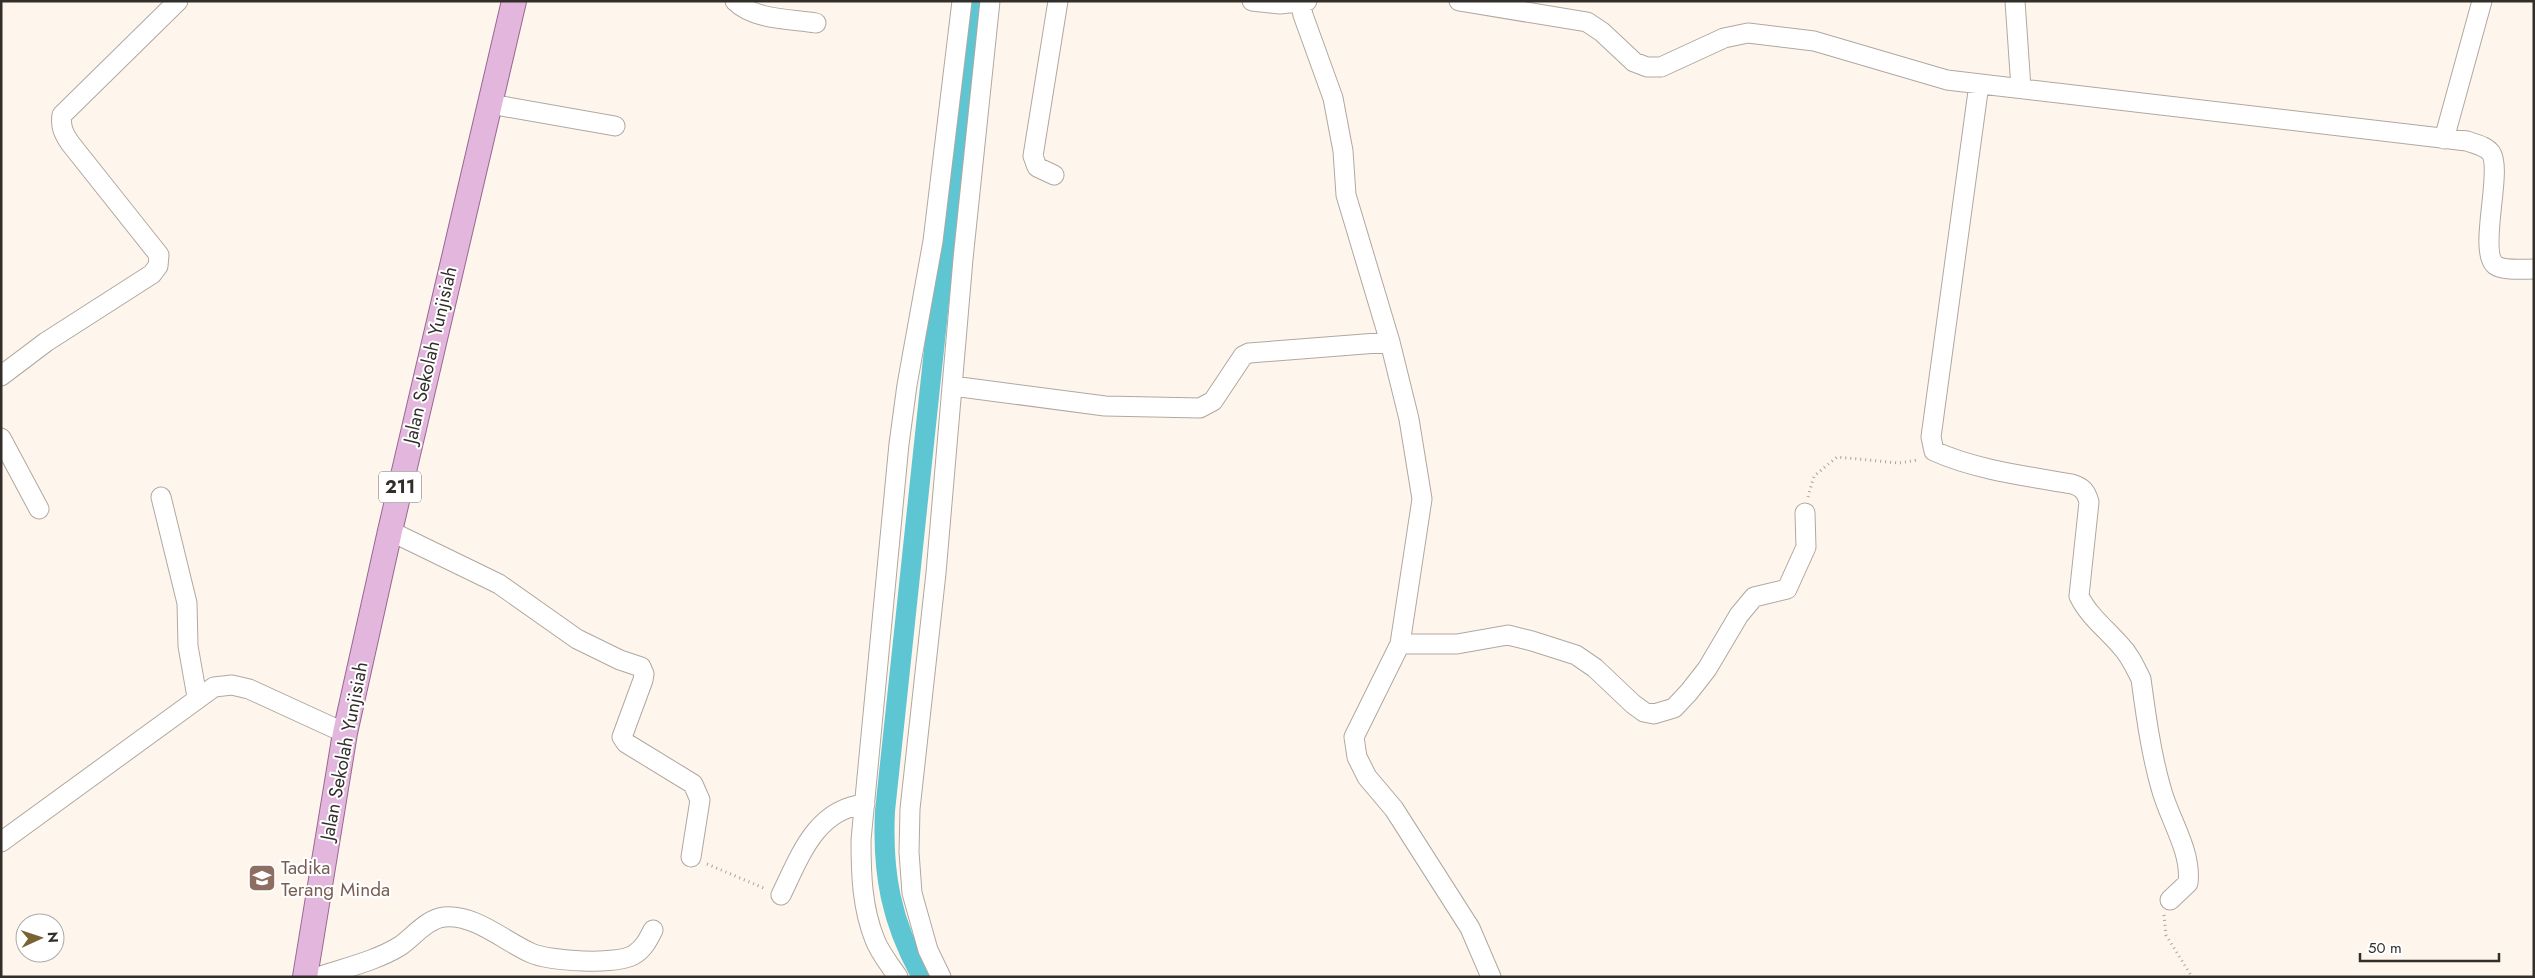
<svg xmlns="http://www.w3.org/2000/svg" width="2535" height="978" viewBox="0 0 2535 978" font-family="Jost,sans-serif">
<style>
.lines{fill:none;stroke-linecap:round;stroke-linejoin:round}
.canal{stroke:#5ec5d2;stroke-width:20}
.minor-casing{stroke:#b0a8a0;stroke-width:21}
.major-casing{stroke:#996790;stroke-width:26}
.path{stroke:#a8a29b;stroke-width:3;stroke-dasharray:1 4;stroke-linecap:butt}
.minor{stroke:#fff;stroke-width:19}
.major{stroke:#e3b6dd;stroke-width:24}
.labels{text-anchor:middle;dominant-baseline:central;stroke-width:4;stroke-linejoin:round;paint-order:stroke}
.shield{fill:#fff;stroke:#706d6b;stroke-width:1}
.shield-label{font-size:18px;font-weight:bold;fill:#322f2b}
.street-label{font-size:19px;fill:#322f2b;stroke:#fff}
.education-label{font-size:19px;fill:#785e54;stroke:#fff;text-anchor:start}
</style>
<rect width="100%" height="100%" fill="#fef6ed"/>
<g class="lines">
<!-- canal -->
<path class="canal" d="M922,977C891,922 882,873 885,811L971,1"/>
<!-- minor casing -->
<g class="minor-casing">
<path id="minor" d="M735,1C754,20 791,19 816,23
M1252,1L1280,4L1307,1
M1300,1L1303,15L1333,98L1343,151L1346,195L1390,342L1409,419L1422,499L1400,644L1354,737L1357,757L1367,777L1394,809L1470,928L1491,977
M1459,1L1587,22L1602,32L1634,62L1647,67H1661L1724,38L1748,33L1814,41L1947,80L2467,141C2475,144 2486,146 2491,153C2503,171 2478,250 2495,265C2503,271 2524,269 2534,269
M2015,1L2021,88
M1979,84L1931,437L1934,451C1976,470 2026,476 2072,484C2082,487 2086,491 2089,502L2079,596C2088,615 2106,629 2120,645C2130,655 2135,667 2141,679C2146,716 2151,753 2161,788C2169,819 2192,851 2188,883L2170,900
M490,104L615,126
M2444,139L2482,1
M1054,175L1037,167L1033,156L1058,1
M1,376L46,342L152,274L158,266L159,255L70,143C64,134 60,127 62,115L178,1
M953,386L1105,406L1200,408L1213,401L1243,356L1249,353L1390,342
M1,438L39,509
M161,497L187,603L188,646L197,697
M390,531L499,584L577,639L620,660L641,667L644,674L643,680L622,737L626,743L693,784L700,800L691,857
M1400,644H1457L1508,635L1532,641L1576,655L1595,668L1633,704L1644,712L1654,714L1674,708L1689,692L1707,669L1739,615L1754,597L1787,589L1806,547L1805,513
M1,842L214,687L232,685L249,689L345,733
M781,895C800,856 816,809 865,804
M318,977C344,968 376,961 400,946C413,937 427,919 444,917C475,914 504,941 531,953C549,961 618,966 635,954C644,948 648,940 653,930
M898,977C890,965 880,953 875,940C862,908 861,874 861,840L899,444L907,385L933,241L962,1
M941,977L928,950L912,893L909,852L910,809L936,573L963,259L990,1"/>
</g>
<!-- major casing -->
<g class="major-casing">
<path id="major" d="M305,977L345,733L390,531L514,1"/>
</g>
<!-- path -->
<path class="path" d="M1808,497L1814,476L1837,457L1899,463L1918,460
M707,864L766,889
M2164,915L2166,935L2192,977"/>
<!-- minor -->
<use href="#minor" class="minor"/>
<!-- major -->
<use href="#major" class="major"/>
</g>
<!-- icons -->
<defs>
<g id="school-square" transform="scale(1.4375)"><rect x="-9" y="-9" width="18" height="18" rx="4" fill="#8d6e63" stroke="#fff"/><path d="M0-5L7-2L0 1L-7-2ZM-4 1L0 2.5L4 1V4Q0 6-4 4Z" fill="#fff"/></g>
</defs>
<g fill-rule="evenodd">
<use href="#school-square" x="262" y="878"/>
</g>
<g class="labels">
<!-- shield labels -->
<rect class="shield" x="379" y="471.5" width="42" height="31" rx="4"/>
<g class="shield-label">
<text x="400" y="487">211</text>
</g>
<!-- street labels -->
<g class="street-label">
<text transform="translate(430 355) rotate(-77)">Jalan Sekolah Yunjisiah</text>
<text transform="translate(344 751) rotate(-79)">Jalan Sekolah Yunjisiah</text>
</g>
<!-- education labels -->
<g class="education-label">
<text x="281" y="867">Tadika<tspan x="281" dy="22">Terang Minda</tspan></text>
</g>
</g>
<!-- border -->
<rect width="2535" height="978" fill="none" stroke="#322f2b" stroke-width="5"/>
<!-- north arrow -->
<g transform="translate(40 938) rotate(87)"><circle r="24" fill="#ffffff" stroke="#adacaa"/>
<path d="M0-4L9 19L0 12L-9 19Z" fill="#796333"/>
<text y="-8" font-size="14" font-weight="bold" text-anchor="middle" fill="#322f2b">N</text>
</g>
<!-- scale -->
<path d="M2360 953v8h139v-8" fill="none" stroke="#322f2b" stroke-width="2.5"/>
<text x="2368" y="953" font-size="15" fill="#322f2b" stroke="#ffffff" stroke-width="4" paint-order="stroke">50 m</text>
</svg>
